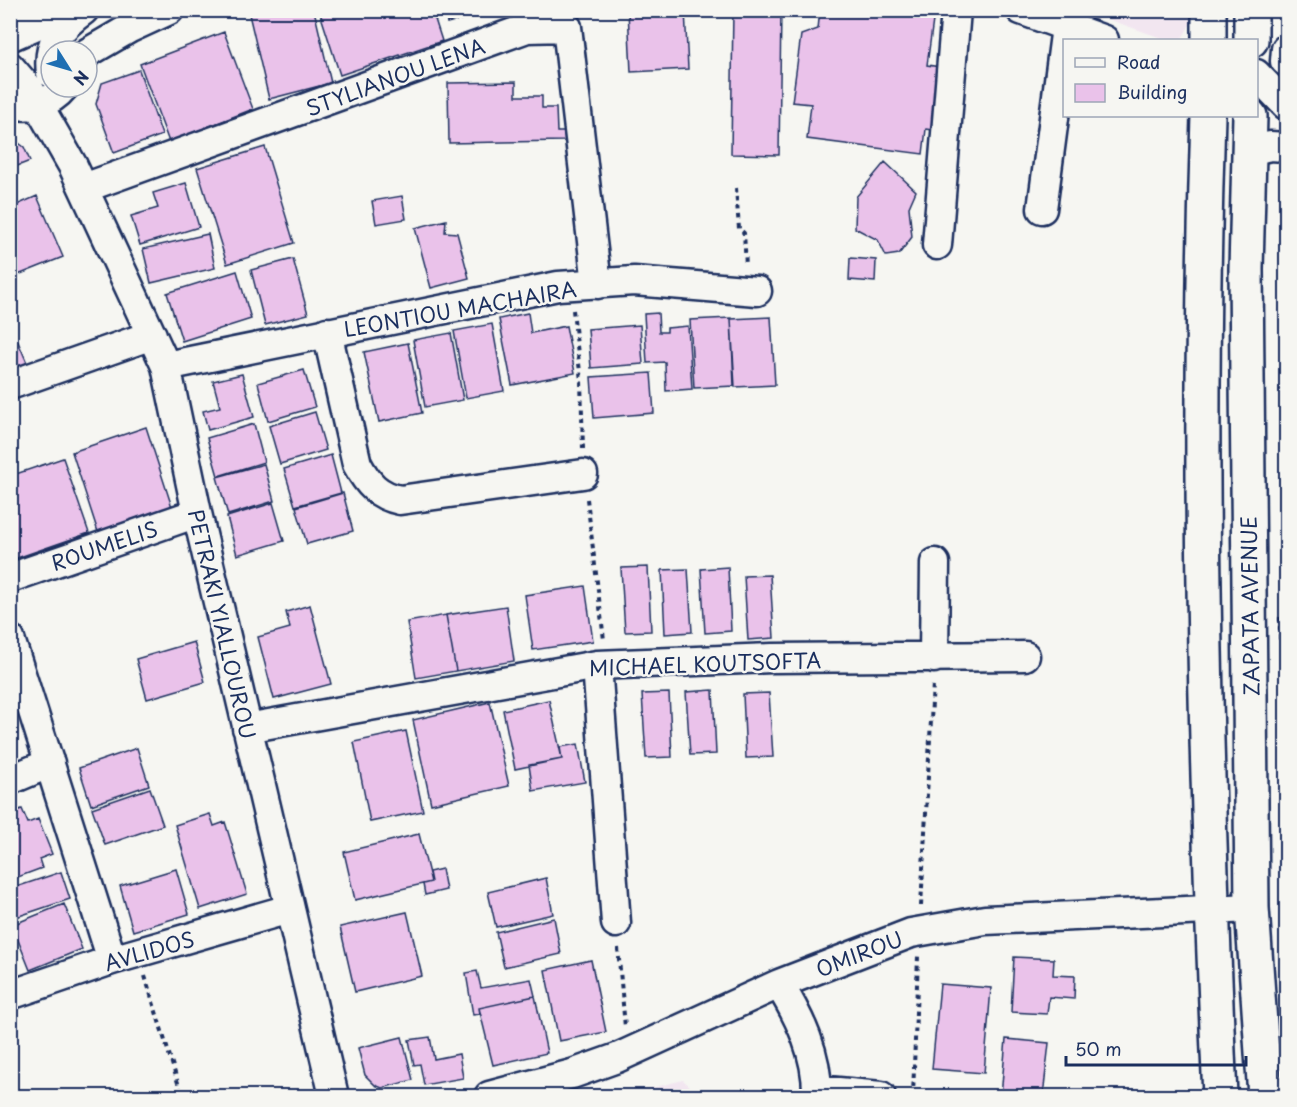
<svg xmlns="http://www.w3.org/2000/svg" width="1297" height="1107" viewBox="0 0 1297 1107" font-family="'Playpen Sans',sans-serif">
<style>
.built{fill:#f2e6f0}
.building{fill:#eac2ea;stroke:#1b2f5e;stroke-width:1.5}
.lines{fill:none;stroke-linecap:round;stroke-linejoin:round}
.minor-casing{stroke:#1b2f5e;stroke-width:33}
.major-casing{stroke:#1b2f5e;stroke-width:38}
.highway-casing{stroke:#1b2f5e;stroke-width:38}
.path{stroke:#1b2f5e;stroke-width:4;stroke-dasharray:4.5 4.5;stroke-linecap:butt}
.minor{stroke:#f6f6f2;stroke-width:28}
.major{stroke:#f6f6f2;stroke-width:33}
.highway{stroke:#f6f6f2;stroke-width:33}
.labels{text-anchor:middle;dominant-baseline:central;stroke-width:5;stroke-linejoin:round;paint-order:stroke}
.street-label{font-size:21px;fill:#1b2f5e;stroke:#f6f6f2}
</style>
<rect width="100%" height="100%" fill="#f6f6f2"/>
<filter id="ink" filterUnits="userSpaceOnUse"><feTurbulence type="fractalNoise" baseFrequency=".0167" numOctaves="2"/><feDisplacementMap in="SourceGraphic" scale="12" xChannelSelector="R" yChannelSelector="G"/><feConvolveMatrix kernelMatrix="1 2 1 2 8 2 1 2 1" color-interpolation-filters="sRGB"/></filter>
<g filter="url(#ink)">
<!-- built -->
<path class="built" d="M1085,11H1198L1181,40H1167Z
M683,1080L701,1096H620Z"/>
<!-- building -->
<path class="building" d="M248,10H314L331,83L269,99Z
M319,10H432L442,41L340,75Z
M444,10H497L447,23Z
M628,10H685L688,69L631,72Z
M733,10H781L779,155L731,154Z
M820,10H911L934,13L927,65L948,68L940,131L926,129L923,154L807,139L811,104L792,102L801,35L818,29Z
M224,32L253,109L169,142L140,64Z
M139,70L162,135L114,153L96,104L102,83Z
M516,82V96H542V108H556L557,132H566V141L449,143L448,83Z
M16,141L24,147L30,161L10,169V144Z
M265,147L294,243L227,264L197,168Z
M885,162L916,191L909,207L912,237L899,254L886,256L878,240L855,228L856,197Z
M186,183L199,227L140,245L131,216L158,208L153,193Z
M37,196L63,257L13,277L10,270V208Z
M402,196L406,219L376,224L372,201Z
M446,220L445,232L457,233L469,278L431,288L415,228Z
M208,234L215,268L151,283L143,249Z
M850,258L876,260L875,282L849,280Z
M293,259L308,314L265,325L251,270Z
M237,271L251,319L182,341L167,293Z
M528,313L531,333L566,326L575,373L512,385L499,319Z
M658,313L659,332H667V328L688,326L692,389L666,391L665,362L647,363L644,314Z
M771,317L775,385L735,387L731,319Z
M731,318L734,386L694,388L690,320Z
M10,323L28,365L10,373Z
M492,324L504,391L466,398L454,331Z
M640,325L643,364L591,368L588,329Z
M451,333L463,400L425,407L413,340Z
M408,343L422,413L379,422L364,352Z
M304,370L315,407L268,421L258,383Z
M651,373L654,413L594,418L591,377Z
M242,374L254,417L208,430L203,411L220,407L213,381Z
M315,412L326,450L280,464L269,426Z
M254,424L264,462L218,476L207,438Z
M146,427L172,507L98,532L72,452Z
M331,455L341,493L295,506L284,469Z
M63,458L89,533L14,559L10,548V476Z
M264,464L274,501L228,515L217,477Z
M343,493L353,531L307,544L296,507Z
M273,503L284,541L237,555L227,517Z
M648,567L651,631L625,632L621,568Z
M728,567L731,631L705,633L701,569Z
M688,569L692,632L665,634L662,570Z
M770,575L774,638L748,640L744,576Z
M585,586L593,641L533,650L525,595Z
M310,605L331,684L274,699L258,637L290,628L286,612Z
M506,606L514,661L456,671L446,615Z
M446,615L456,671L416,678L407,622Z
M194,642L205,682L147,699L136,659Z
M713,690L716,754L690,755L686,692Z
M669,693L672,757L646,758L642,694Z
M769,693L773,757L746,758L743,694Z
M549,700L562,759L515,769L503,710Z
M490,702L509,786L431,804L413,720Z
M406,731L423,811L370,822L354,742Z
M578,744L585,782L533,791L529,765L562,759L560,747Z
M137,748L149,785L91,805L79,768Z
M150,788L163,825L105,845L92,808Z
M22,809L28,823L38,819L52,854L39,859L42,868L10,880V813Z
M210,814L214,826L225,822L247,894L200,909L175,825Z
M419,834L431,882L355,900L344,852Z
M176,869L189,914L133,931L120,886Z
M442,869L446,890L425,895L423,884L431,882L429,872Z
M61,872L70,899L16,917L10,900V889Z
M546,878L553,914L496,927L488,892Z
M64,904L82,949L30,970L12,925Z
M407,912L422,976L355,992L340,927Z
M554,918L561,954L504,967L496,932Z
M1014,957L1054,959L1053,975L1075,976L1074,999L1049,997L1047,1014L1011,1012Z
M591,960L606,1032L559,1041L545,970Z
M477,971L481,988L531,979L535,996L479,1008L480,1014L473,1015L466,973Z
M940,984L991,988L984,1073L932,1069Z
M535,996L547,1053L493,1065L479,1008Z
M402,1037L413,1080L382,1088L375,1085L365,1075L358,1048Z
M430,1037L434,1059L459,1054L463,1078L424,1085L420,1064L414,1065L409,1040Z
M1006,1039L1049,1043L1043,1096H1001Z"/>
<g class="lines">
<!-- minor casing -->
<g class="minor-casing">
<path id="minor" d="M1021,10L1104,40
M87,53L130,28L169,10
M1285,61L1286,49
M10,67L29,89L73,166L166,366L197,513L334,1096
M51,73C47,43 60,27 84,10
M1256,74L1286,105
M10,104C31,109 51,103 64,87
M1250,151L1270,146L1286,147
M84,188L527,28L567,27L597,284
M1042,209L1066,27
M937,245L956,10
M327,332L357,464C368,484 377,495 400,500L583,474
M166,366L558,286L634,281L757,291
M10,385L152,335
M10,578L197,513
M10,639L112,960
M934,658L935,563
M597,665L616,923
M247,728L597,665L772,658L1025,656
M10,780L50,763
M779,984C800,1018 818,1055 817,1096
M10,995L112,960L289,909
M817,1090L881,1096
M489,1096L572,1074L617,1058L779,984L911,933L985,920L1252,908"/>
</g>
<!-- major casing -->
<g class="major-casing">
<path id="major" d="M1209,10V40
M1251,10V40
M1208,116C1197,442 1205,770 1220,1096
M1250,116L1246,269L1252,908L1265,1096"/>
</g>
<!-- highway casing -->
<g class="highway-casing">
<path id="highway" d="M10,34L65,10"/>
</g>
<!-- path -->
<path class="path" d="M736,188L739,229L744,233L746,266
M573,310L581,381L583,449
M587,499L604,640
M1280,617V642
M921,906L933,683
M618,948L625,1027
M145,976L182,1096
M913,1096L918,956"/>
<!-- minor -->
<use href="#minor" class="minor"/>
<!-- major -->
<use href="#major" class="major"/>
<!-- highway -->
<use href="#highway" class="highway"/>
</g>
</g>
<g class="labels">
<!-- street labels -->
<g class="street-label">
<text transform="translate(395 76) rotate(-20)">STYLIANOU LENA</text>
<text transform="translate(460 308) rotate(-10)">LEONTIOU MACHAIRA</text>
<text transform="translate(104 545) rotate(-19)">ROUMELIS</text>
<text transform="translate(1249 606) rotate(-91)">ZAPATA AVENUE</text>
<text transform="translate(223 624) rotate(77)">PETRAKI YIALLOUROU</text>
<text transform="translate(705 663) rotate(-2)">MICHAEL KOUTSOFTA</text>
<text transform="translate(149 950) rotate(-16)">AVLIDOS</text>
<text transform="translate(859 953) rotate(-21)">OMIROU</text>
</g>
</g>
<!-- margin -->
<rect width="1297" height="1107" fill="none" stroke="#f6f6f2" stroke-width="36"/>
<rect x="18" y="18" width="1261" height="1071" fill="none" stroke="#1b2f5e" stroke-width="2" filter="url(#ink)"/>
<!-- legend -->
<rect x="1063" y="39" width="195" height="78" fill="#f6f6f2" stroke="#9ea6b7" stroke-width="1.5"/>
<rect x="1075" y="58" width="30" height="9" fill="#f6f6f2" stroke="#9ea6b7" stroke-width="1.5"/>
<text x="1117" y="69" font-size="18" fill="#1b2f5e">Road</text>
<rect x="1075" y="84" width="30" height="18" fill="#eac2ea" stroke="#9ea6b7" stroke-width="1.5"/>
<text x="1117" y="99" font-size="18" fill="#1b2f5e">Building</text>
<!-- north arrow -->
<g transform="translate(69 69) rotate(127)"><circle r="28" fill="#f6f6f2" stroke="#9ea6b7" stroke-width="1.5"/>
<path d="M0-4.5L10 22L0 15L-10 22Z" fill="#1f6fb2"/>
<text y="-9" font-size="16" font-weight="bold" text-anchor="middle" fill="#1b2f5e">N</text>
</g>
<!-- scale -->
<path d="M1066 1056v9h180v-9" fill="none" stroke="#1b2f5e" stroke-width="3"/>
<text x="1075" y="1056" font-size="18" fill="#1b2f5e" stroke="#f6f6f2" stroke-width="4.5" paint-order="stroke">50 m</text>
</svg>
